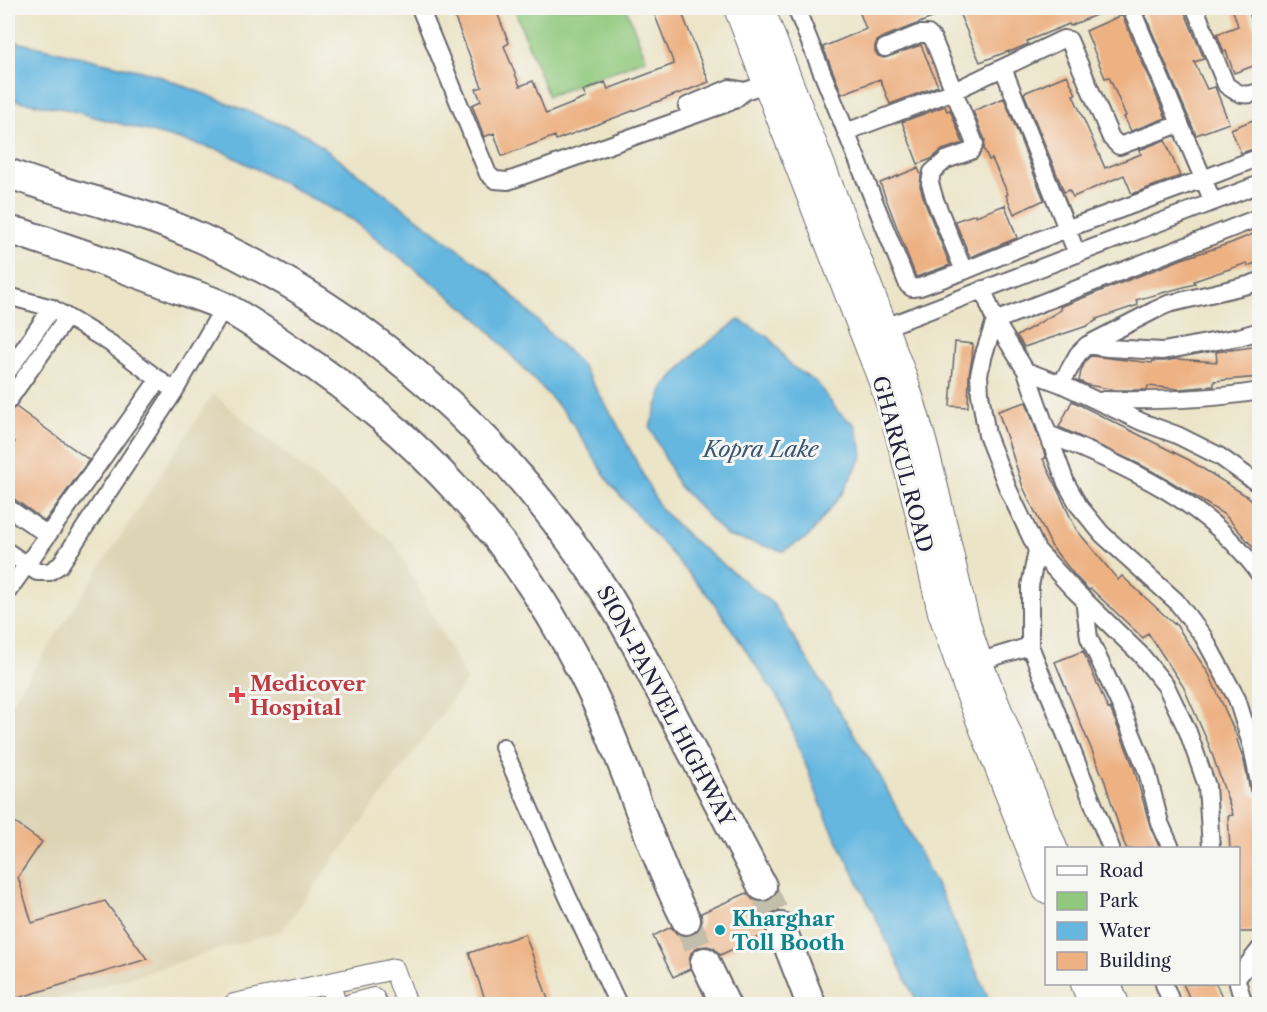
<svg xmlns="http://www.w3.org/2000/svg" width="1267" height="1012" viewBox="0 0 1267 1012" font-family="'Libre Caslon Text',serif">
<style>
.built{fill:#ddd4b5}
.green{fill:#90c97d;stroke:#59765c;stroke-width:1.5}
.water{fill:#65b7e0;stroke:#446c8e;stroke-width:1.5}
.building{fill:#edb182}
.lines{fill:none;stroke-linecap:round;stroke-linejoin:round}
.motorway-tunnel{stroke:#c3bdab;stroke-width:28;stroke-dasharray:28 14;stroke-linecap:butt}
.minor-casing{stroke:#68666c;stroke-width:20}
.tertiary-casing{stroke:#68666c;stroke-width:22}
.primary-casing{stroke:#68666c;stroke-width:28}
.motorway-casing{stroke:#68666c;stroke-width:32}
.minor{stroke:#fff;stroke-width:16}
.tertiary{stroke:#fff;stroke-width:20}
.primary{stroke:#fff;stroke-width:26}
.motorway{stroke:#fff;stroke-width:28}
.health-dot{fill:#e0444e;stroke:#f6f6f2;stroke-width:2}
.culture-dot{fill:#0f9aa8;stroke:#f6f6f2;stroke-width:2}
.labels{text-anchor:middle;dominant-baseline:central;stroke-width:6;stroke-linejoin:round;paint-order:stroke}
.street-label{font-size:21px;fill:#22223b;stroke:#f6f6f2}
.health-label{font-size:21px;font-weight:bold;fill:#be3a42;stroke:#f6f6f2;text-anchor:start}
.culture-label{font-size:21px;font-weight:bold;fill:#0d838f;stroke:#f6f6f2;text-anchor:start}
.water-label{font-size:22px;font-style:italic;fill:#395675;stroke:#f6f6f2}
</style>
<rect width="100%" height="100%" fill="#f6f6f2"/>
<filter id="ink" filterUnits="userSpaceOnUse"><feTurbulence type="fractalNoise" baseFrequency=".0167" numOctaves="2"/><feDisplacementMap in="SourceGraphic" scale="12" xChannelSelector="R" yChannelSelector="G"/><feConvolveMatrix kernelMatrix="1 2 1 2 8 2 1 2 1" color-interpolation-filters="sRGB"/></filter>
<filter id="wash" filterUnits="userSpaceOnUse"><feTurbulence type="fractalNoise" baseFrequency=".008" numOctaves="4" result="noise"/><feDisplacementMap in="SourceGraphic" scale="24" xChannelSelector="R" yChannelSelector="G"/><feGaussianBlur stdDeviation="1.35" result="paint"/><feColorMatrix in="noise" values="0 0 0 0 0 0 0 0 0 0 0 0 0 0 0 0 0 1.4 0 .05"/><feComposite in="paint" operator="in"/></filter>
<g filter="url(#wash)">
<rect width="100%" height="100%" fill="#ebe4c7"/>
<!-- built -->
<path class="built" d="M213,394L395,544L467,680L282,930L44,1004H8V709Z"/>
<!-- green -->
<path class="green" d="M514,8H626L646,59L548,96Z"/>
<!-- water -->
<path class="water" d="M8,40L154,74L305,134L491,274L583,367L616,422L660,508L691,539L773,604L880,776L948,908L991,1004H918L826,817L782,704L712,600L611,485L568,416L476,317L353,220L222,151L65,109L8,99Z
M739,320L770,338L790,365L817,383L838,412L855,425L863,455L844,491L808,537L783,551L727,536L678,485L650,427L664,386L696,352Z"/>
<g id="blocks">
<!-- building -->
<path class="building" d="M451,8H489L491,12L496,10L509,43L504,46L520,86L533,81L546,114L586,98L583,91L605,82L608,89L674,64L652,8H680L709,82L556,140L555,136L502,156L494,133L484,137L472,105L481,101L476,89L482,87Z
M858,8H954L955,9L881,38L877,41L875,46V51L878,56L884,58L921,45L938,86L890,104L880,79L842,94L823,47L866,29Z
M957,8H1112L1070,26L1069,24L1027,41L1028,44L1009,52V51L980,62Z
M1142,8H1183L1204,59L1194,62L1207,89L1215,87L1229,123L1196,135Z
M1232,8H1247L1260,40V60L1254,62L1256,65L1234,73L1226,51L1224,52L1217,34L1238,26Z
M1122,15L1166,118L1131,131L1124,117L1126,116L1109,77L1105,78L1086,31Z
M1067,75L1076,94L1073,95L1105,168L1141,154L1139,150L1165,140L1180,176L1132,194L1124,175L1073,197L1069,190L1064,192L1024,93Z
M1004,98L1044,200L1014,214L1006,195L1008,194L992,159L989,160L984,149L985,140L973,111Z
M945,106L947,111L950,110L963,143L942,150L931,159L918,164L902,122Z
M1260,117V147L1241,153L1231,129Z
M918,168L921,175L920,186L925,203L950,265L916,277L880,183Z
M1005,205L1017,238L970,257L955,221L976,214V216Z
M1260,231V261L1248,266L1247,263L1194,281L1195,284L1136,300L1138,305L1096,319L1097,320L1087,326L1024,347L1017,336L1061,310L1060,307L1182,259L1231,243Z
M955,342L973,344L972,359L969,374L968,407L950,406Z
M1260,346V377L1214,381V386L1179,389L1148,386L1147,390H1115L1088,385L1079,381L1081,371L1086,360L1091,356L1152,363L1153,361H1165L1176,359L1217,362L1216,352Z
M1072,401L1189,460L1250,498L1260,510V555L1225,515L1170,481L1141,465L1059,427Z
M1026,402L1046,458L1043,459L1076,529L1118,580L1122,576L1174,624L1175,623L1209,674L1238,739L1237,740L1244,761L1250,791L1253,795L1257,798L1258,803H1257L1260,846V870H1257L1259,932H1239V849H1230L1228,816L1233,815L1209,745L1183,686L1148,633L1143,638L1091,589L1089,590L1076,577L1052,547L1023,487L998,411Z
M16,407L89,460L45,521L14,499L8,498V452L15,442L8,436V415L10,411Z
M1083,651L1108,709L1110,708L1134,768L1150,826L1160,849H1127L1124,843L1105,782L1055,662Z
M8,818L42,842L18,877L32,923L105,901L147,959L8,1001Z
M747,893L753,900L761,902L769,901L773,898L779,911L774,912L768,917L765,925L766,934L720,955L714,948L707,946L698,947L691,953L689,961L690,969L673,977L653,936L671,927L677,934L684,936L693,935L700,929L702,922L701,913Z
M525,934L550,1005H487L469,953Z
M1183,984H1216L1226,1005H1193Z"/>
</g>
</g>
<g filter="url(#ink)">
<use href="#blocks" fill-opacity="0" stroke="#68666c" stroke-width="1.5"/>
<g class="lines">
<!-- motorway-tunnel -->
<path class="motorway-tunnel" d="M762,886L781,927
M686,920L705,962"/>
<!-- minor casing -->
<g class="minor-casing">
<path id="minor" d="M420,8L488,174L495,180L508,181L725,104L734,100L745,91L775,81
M796,8L908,285L912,288L920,287L964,271L1066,229L1203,179L1260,157
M1131,8L1213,202
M1195,8L1226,85C1238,94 1245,98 1260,91
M885,48L919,34H928L933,39L975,144L971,151L946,160L932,172L930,183L935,200L964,271
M1003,68L1077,254
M687,106L730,88L745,91
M846,132L954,91L1063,39L1069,40L1111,138L1119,146L1180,124
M983,289L995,321L1026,371L1061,384L1142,422L1177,435L1219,456L1260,485
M8,296L52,308L110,343L166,385
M995,321L984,354L979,374L980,394L987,435L1008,489L1037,550L1072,588L1141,655L1166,686L1188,732L1207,786L1211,848
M995,321L1260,217
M875,331L1260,184
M1087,345L1155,310L1168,304L1248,285L1260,281
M9,370L52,308
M1026,371L1048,434C1127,467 1209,502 1260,575
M1061,384L1078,354L1087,345L1108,348L1163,351L1239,337L1260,331
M1104,400C1156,401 1208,400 1260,391
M8,401L67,317
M1048,434L1066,483L1079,506L1102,534L1176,601L1203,636L1237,699L1252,747L1260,788
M8,508L48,535
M1037,550L1030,586V646L1111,848
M8,552L37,572H49L60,565L174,392L224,307
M8,591L159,379
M1084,599L1089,638L1121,707L1147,771L1160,823L1171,848
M971,664L1030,646
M503,747L567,895L618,1004
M1238,977L1260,949
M1164,984L1172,1004
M1238,984L1244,1004"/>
</g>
<!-- tertiary casing -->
<g class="tertiary-casing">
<path id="tertiary" d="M330,984L336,1004
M234,1004L394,969L407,1004
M351,1004L374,998L377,1004"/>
</g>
<!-- primary casing -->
<g class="primary-casing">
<path id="primary" d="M737,8L882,382L895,421L916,502L941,612L969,694L1046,890
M761,8L903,375C919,423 932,472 943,522C956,577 966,634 989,686L1054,848
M1084,984L1092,1004
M1108,984L1116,1004"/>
</g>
<!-- motorway casing -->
<g class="motorway-casing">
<path id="motorway" d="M8,173C53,191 101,201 148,217C166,223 185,231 203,239C370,313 508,440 606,593C631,632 652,675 674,717C703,773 732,829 762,886
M8,231L21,233C74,251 127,268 178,289C194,295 211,300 225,307C249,320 271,336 293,351C419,435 515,539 583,674C615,737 636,804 663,870C670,887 678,904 686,920
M781,927L811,1004
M705,962L725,1004"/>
</g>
<!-- minor -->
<use href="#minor" class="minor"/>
<!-- tertiary -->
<use href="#tertiary" class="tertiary"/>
<!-- primary -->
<use href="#primary" class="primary"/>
<!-- motorway -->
<use href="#motorway" class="motorway"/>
</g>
</g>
<!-- markers -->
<path class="health-dot" d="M234 686h6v6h6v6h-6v6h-6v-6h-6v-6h6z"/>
<circle class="culture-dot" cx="720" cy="930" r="6"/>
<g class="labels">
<!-- street labels -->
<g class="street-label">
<text transform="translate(903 464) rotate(75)">GHARKUL ROAD</text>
<text transform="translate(666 706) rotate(62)">SION-PANVEL HIGHWAY</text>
</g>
<!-- health labels -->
<g class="health-label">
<text x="250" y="683">Medicover<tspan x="250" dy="24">Hospital</tspan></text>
</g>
<!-- culture labels -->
<g class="culture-label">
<text x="732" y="918">Kharghar<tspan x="732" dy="24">Toll Booth</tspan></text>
</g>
<!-- water labels -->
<g class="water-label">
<text x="761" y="449">Kopra Lake</text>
</g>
</g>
<!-- margin -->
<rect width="1267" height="1012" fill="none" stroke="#f6f6f2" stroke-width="30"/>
<!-- legend -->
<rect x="1045" y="847" width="195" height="138" fill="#f6f6f2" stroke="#a1a1a9" stroke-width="1.5"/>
<rect x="1057" y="866" width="30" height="9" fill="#ffffff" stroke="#a1a1a9" stroke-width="1.5"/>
<text x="1099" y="877" font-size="18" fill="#22223b">Road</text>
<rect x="1057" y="892" width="30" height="18" fill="#90c97d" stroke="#a1a1a9" stroke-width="1.5"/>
<text x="1099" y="907" font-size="18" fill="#22223b">Park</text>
<rect x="1057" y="922" width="30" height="18" fill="#65b7e0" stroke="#a1a1a9" stroke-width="1.5"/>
<text x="1099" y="937" font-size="18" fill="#22223b">Water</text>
<rect x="1057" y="952" width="30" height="18" fill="#edb182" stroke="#a1a1a9" stroke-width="1.5"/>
<text x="1099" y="967" font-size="18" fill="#22223b">Building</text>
</svg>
